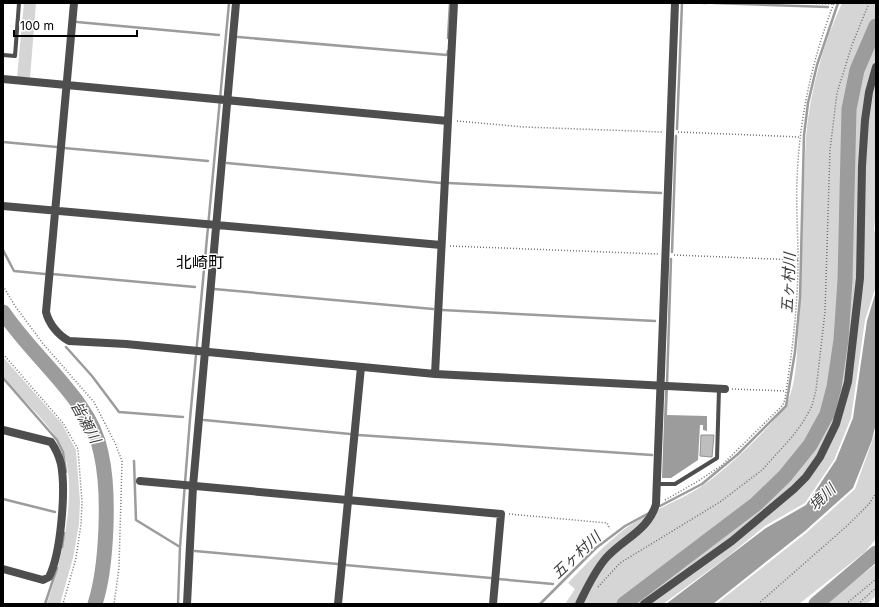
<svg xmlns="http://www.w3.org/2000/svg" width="879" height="607" viewBox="0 0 879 607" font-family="Inter,'Noto Sans JP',sans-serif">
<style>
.green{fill:#d5d5d5}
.water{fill:#9c9c9c}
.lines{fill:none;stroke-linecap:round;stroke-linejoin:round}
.stream{stroke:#9c9c9c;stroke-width:2.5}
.river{stroke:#9c9c9c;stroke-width:15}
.building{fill:#bebebe;stroke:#929292}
.path{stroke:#707070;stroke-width:1.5;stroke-dasharray:1 2;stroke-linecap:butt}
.service{stroke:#4e4e4e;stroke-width:4}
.minor{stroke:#4e4e4e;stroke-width:8}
.labels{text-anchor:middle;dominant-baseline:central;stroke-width:3;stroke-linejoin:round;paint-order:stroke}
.water-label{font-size:15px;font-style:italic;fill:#3d3d3d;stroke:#fff}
.quarter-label{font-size:16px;fill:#000;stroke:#fff}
</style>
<rect width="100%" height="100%" fill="#fff"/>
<!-- green -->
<path class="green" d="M24,3H36L30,78L17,77Z
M842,3H876V210L874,230L876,235V286L865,320L851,418L834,460L805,503L765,526L726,558L663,604H565L575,589L568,583C586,564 605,544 626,528C649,511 678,502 702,486C728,468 767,431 785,406C796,390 797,354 798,335C803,269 802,203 806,137C810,91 823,44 842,3Z
M3,357L62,424L76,450L80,502L79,524L73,558L60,604H47C61,563 83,477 57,439C42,416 20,398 3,377Z
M876,430V539L865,552L799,604H716L806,533L855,489Z
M876,564V596L867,604H825Z"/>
<!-- water -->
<path class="water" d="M876,291V423L872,440L853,488L805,531L713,604H666L766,528L806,505L836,460L853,418L867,321Z
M665,390H668L667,415L707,416V431L703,430V425H700L698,460L671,478H662Z"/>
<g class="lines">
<!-- stream -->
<path class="stream" d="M703,3H706
M714,3L828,7
M77,22L219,35
M238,37L447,55L448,51
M448,38L450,3
M677,129L682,3
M3,142L57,147
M64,148L208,161
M227,163L441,183
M448,183L661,193
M3,250L14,271L45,274
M672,252L676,136
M52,274L195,287
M214,289L433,309
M442,310L655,321
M66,347L92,376L119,412L183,417
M3,378L57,440L63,452L66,472
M667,384L671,259
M204,420L350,434
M358,435L652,455
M134,461L136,520L180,547
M3,499L55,512
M660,506L702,484L738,454L786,406L795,352L800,298L804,135L808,103L817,65L838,3
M62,547L64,533
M195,551L338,564
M345,565L491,578
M498,579L553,584
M45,604L57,568
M178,604L180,547L190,419L229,3
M540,604L596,548L625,526L649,513"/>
<!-- river -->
<path class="river" d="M3,312C26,346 57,373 80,406C90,420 98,437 101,453C110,492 107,567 95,604
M624,604L756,504L785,476L810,445L827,414L834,387L841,340L845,280L849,109L857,70L876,26
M816,604L876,553"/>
</g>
<!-- building -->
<path class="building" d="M701,435H714L712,457L700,456Z"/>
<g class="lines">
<!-- path -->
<path class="path" d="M804,3L832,4
M457,121L524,127L662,132
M678,132L800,137
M450,246L658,254
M674,255L798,260
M3,286L15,306L44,345L94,402L115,443L122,461L119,568L114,604
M3,354L63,423L78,449L82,502L81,524L76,558L63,604
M732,389L786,391
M665,500L695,483L721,466L783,405L785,399C792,353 798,306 798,260C798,233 796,207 797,181C799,119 812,60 834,3
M509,514L607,523L610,529
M598,587L620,563L720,502L762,470L792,437L803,422L812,406L816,390L825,312L830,150L837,93L852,45L869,3
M758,604L848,525L869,504L876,493
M846,604L876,579
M858,604L876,588"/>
<!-- service -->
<path class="service" d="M3,55L15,56L19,3
M657,484H675L717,458L719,389"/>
<!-- minor -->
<path class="minor" d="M74,3L46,312C49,324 58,335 69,341L126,344L435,374L725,389
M3,79L448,121
M3,206L441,245
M435,374L454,3
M3,430L51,442C56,449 59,456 61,464C66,490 61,554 49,577L43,580L3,569
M140,481L501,514L493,604
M187,604L193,486L236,3
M338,604L361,367
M579,604C587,588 594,572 606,558C623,539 649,530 656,504L675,3
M644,604L732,541L794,489L806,477L820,457L836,424L848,382L860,278L862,166L865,120L869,92L876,67"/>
</g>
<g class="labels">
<!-- water labels -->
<g class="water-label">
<text transform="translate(788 283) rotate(-87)">五ヶ村川</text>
<text transform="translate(86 422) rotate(62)">皆瀬川</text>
<text transform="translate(822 497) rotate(-44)">境川</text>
<text transform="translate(576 555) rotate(-43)">五ヶ村川</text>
</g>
<!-- quarter labels -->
<g class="quarter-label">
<text x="200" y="262">北崎町</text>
</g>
</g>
<!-- border -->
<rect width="879" height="607" fill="none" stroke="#000000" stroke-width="8"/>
<!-- scale -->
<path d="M14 30v6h123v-6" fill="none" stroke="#000000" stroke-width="2"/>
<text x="20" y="30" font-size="12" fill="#000000" stroke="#ffffff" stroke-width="3" paint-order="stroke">100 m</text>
</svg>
